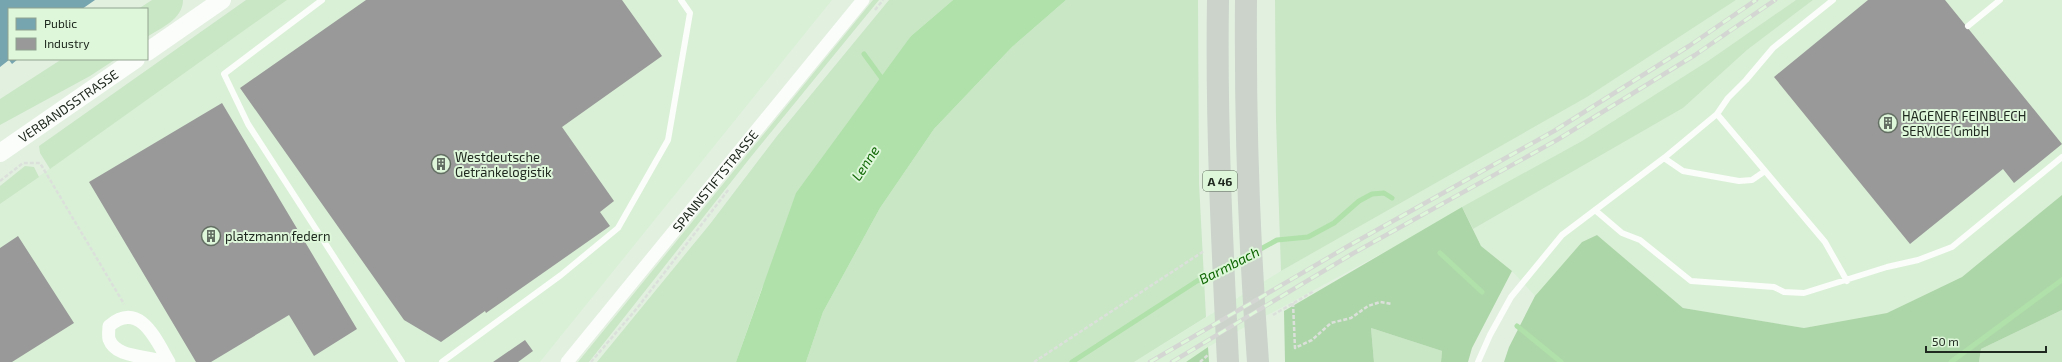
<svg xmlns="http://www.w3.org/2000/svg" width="2062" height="362" viewBox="0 0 2062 362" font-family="'Exo 2',sans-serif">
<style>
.built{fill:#d9f0d6}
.green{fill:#c9e6c5}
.forest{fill:#add6a8}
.water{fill:#b0e1aa}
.public{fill:#76a5af}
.industry{fill:#999}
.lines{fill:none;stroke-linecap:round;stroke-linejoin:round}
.stream{stroke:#b0e1aa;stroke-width:5}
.path{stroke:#dbe0db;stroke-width:2.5;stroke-dasharray:4 2;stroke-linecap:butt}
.service{stroke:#fbfdfa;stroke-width:6}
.minor{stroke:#fbfdfa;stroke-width:13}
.secondary{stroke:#fbfdfa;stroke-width:18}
.motorway{stroke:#cbd3ca;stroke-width:22}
.rail-casing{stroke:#d3d6d2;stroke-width:4.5}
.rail{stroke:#def6da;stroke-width:3;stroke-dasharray:9;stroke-linecap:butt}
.labels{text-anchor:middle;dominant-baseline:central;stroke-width:4;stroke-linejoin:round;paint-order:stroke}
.shield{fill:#def6da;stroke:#596657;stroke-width:1}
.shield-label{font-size:12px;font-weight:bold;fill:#20291f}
.street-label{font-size:13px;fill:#20291f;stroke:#def6da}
.poi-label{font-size:13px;fill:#20291f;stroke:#def6da;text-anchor:start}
.water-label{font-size:14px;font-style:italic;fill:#0f6704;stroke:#def6da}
</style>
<rect width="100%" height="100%" fill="#e2f0e0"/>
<!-- built -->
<path class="built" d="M287,0H832L540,362H0V204Z
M1736,0H1796L1708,61L1582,141L1405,241L1208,347L1186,362H1134L1281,271L1587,97Z
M1813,0H2062V195L1962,277L1887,313L1804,328L1683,308L1597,235L1582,242L1535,296L1512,271L1481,246L1473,229L1683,108L1747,50Z"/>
<!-- green -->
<path class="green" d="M152,0H183C183,19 161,28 147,37V9H138Z
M246,0H287L50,169L40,153L39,146Z
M873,0H879L750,158L589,362H578Z
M889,0H953L911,36L762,288L736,362H597L710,224L777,136Z
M1066,0H1198L1199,183L1206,317L1134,362H806L823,312L880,208L934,129L1012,47Z
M1275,0H1736L1587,97L1281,271L1276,121Z
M1796,0H1813L1747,50L1683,108L1473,229L1462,207L1582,141L1708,61Z
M62,59H116L90,76L0,125V99Z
M25,166L34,167L39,177L0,204V186Z
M2062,310V362H1979L1981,349Z
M1371,328L1442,351L1441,362H1374Z"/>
<!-- forest -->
<path class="forest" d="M2062,195V310L1981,349L1979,362H1504L1509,347L1535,296L1582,242L1597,235L1683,308L1804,328L1887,313L1962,277Z
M1462,207L1481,246L1512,271L1472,348L1468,362H1441L1442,351L1371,328L1374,362H1285L1284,311Z
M1208,347L1209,362H1186Z"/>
<!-- water -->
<path class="water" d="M953,0H1066L1012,47L934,129L880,208L823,312L806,362H736L796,193L911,36Z"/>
<!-- public -->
<path class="public" d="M0,0H95L82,9H9V59H18L12,64L9,60L0,67Z"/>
<!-- industry -->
<path class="industry" d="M366,0H622L662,56L562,127L614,201L600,212L610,226L486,313L485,311L441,342L404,320L240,88Z
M1868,0H1945L2062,144L2014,183L2003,169L1910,244L1774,77Z
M222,103L357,329L314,356L289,315L211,362H196L89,182Z
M18,236L74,323L12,362H0V248Z
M525,340L533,351L518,362H493Z"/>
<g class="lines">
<!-- stream -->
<path class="stream" d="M864,54L883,80
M1257,251L1277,240L1308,237L1334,223L1359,201L1372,194L1384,193L1392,198
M1440,253L1482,292
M1228,265L1246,256
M1517,326L1561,362
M1072,362L1197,281L1218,270
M1951,362L2062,280"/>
<!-- path -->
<path class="path" d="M875,10L883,0
M0,181L23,163H40L124,304
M1293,303L1295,348L1312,340L1331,323L1351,318L1368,306L1380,302L1392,304
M1273,315L1314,291
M591,362L638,307L729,189
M1034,362L1204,251
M1200,362L1209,354"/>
<!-- service -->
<path class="service" d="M322,0L224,74L248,124L402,362
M1968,26L2000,0
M1717,114L1825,242L1847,281
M1664,158L1683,171L1739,181L1752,180L1765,171
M1595,210L1622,233L1640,240L1691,281L1774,287L1784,292L1804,293L1887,267L1918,260L1952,247L2062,157
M442,362L561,275L618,228L668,140L690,13L681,0
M1478,362L1490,335L1511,297L1562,235L1664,158L1717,114L1728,98L1746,80L1773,48L1833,0"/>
<!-- minor -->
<g class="minor">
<path d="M163,362C148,355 116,359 109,339C108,335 109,329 109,326C140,300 156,340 169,362"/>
<path id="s1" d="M567,362L863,0"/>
</g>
<!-- secondary -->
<g class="secondary">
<path d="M147,52L222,0"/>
<path id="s2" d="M0,153L136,59"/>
</g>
<!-- motorway -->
<path class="motorway" d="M1218,0C1216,121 1222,242 1228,362
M1246,0C1245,121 1249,242 1258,362"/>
<!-- rail casing -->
<g class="rail-casing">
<path id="rail" d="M1150,362L1350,245L1554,131L1689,46L1756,0
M1172,362L1352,254L1557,140L1695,55L1775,0"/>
</g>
<!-- rail -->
<use href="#rail" class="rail"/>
</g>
<!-- icons -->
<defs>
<g id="building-ring" transform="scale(1)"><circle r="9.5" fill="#def6da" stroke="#646f63" stroke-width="1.5"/><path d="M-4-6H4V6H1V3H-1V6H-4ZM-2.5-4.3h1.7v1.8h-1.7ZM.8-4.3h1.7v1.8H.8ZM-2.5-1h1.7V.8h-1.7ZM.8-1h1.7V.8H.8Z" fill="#646f63"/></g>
</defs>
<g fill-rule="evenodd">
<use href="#building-ring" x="1888" y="123"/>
<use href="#building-ring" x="441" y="164"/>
<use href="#building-ring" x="211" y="236"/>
</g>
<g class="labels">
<!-- shield labels -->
<rect class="shield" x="1203" y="171" width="34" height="20" rx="3"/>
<g class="shield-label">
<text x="1220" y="181">A 46</text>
</g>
<!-- street labels -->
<g class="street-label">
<text stroke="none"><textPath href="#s2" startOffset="83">VERBANDSSTRASSE</textPath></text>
<text stroke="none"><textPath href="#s1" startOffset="234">SPANNSTIFTSTRASSE</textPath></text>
</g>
<!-- poi labels -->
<g class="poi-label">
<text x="1902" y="116">HAGENER FEINBLECH<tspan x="1902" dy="15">SERVICE GmbH</tspan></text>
<text x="455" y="157">Westdeutsche<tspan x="455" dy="15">Getränkelogistik</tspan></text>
<text x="225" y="236">platzmann federn</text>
</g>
<!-- water labels -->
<g class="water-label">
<text transform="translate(865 163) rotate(-57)">Lenne</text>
<text transform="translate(1229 265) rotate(-27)">Barmbach</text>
</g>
</g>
<!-- legend -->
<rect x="8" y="8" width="140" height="52" fill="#def6da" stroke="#92a48f"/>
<rect x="16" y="18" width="20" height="12" fill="#76a5af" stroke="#92a48f"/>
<text x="44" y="28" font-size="12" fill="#20291f">Public</text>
<rect x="16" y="38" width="20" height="12" fill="#999999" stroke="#92a48f"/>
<text x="44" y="48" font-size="12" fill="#20291f">Industry</text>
<!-- scale -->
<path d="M1926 346v6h120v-6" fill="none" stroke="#20291f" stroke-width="2"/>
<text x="1932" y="346" font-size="12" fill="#20291f" stroke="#def6da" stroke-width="3" paint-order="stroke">50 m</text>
</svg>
